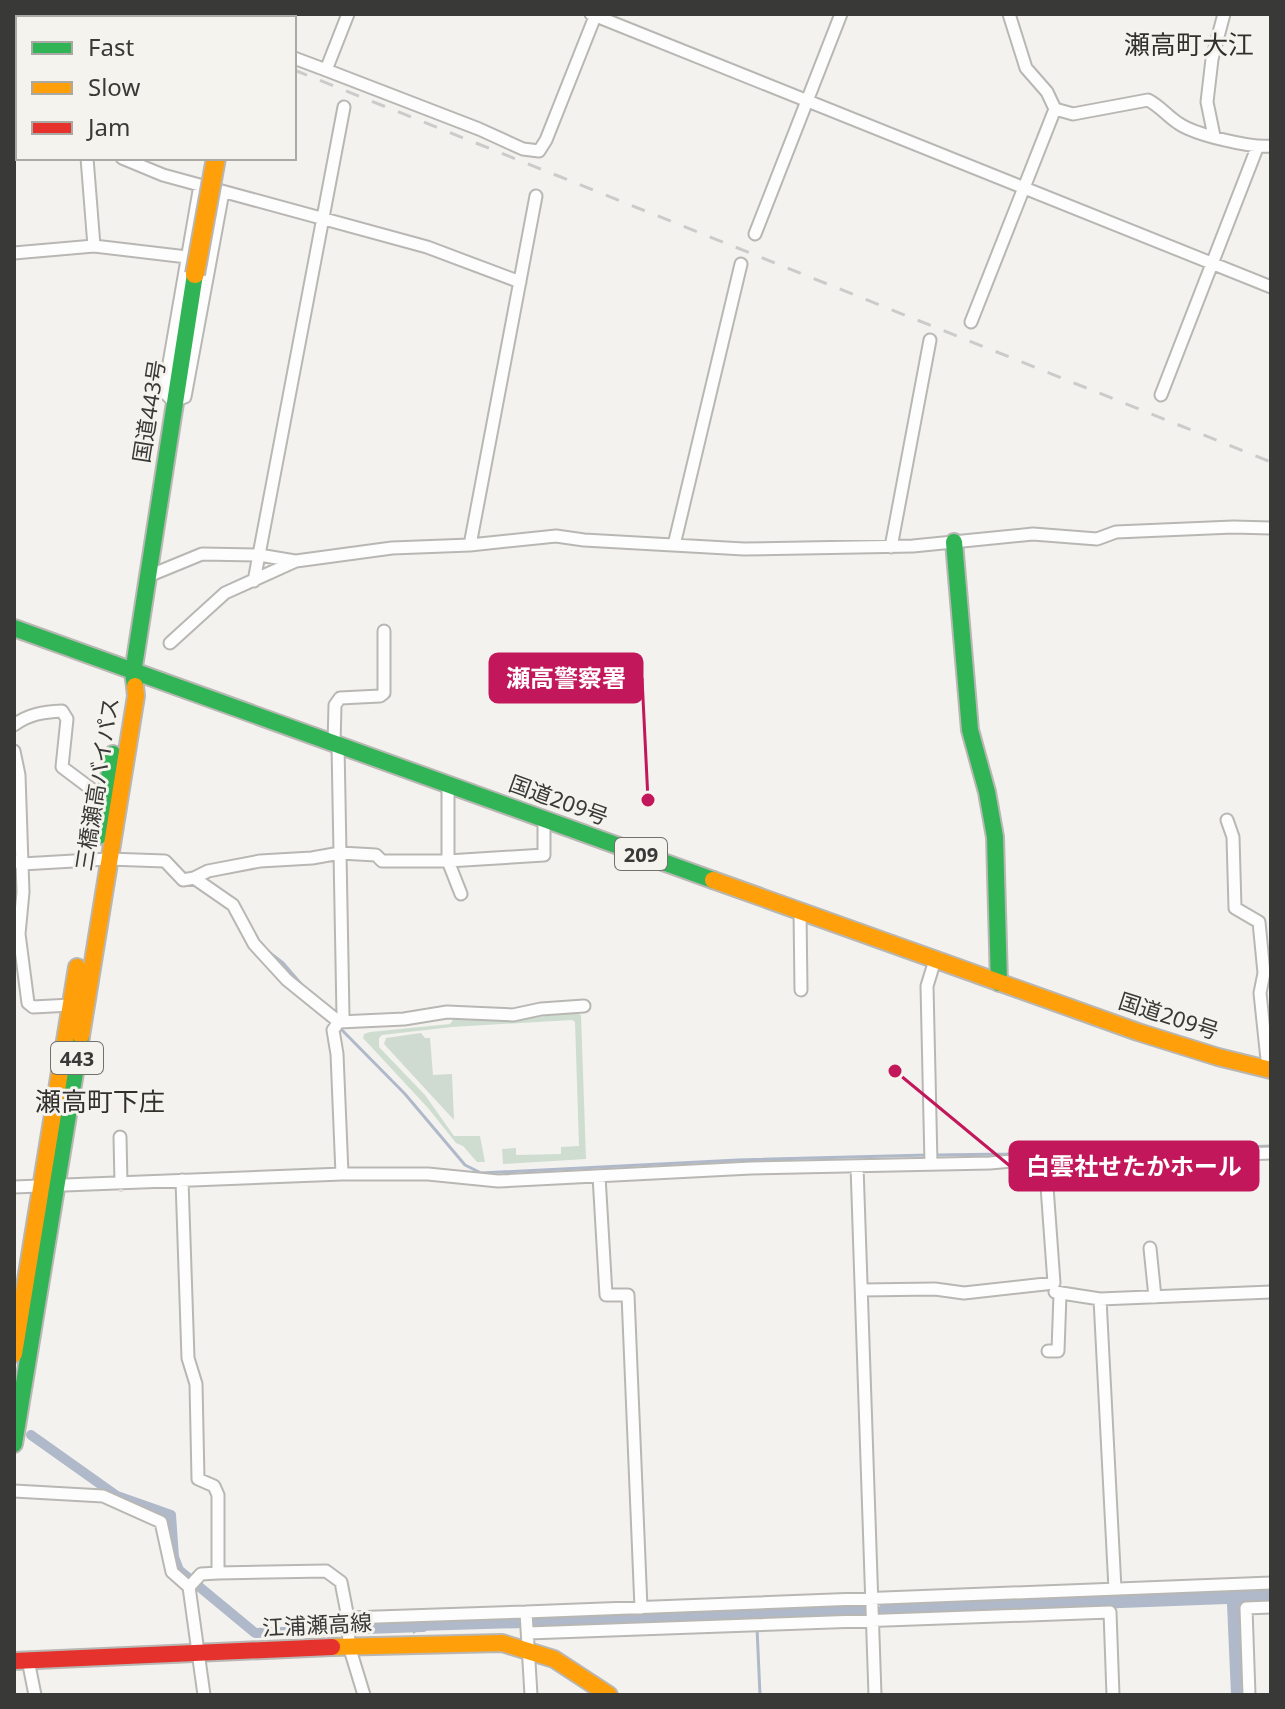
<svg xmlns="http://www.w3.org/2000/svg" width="1285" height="1709" viewBox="0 0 1285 1709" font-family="'Noto Sans','Noto Sans JP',sans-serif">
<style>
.green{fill:#cfdbd0}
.forest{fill:#ceddd0}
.water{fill:#afb9c9}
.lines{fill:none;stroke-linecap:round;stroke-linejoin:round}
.stream{stroke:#afb9c9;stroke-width:3}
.canal{stroke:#afb9c9;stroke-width:10}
.street-casing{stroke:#b8b7b4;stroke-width:15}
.fast-casing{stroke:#b8b7b4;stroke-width:20}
.slow-casing{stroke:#b8b7b4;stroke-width:20}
.jam-casing{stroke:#b8b7b4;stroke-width:20}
.street{stroke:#fdfdfd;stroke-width:11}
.fast{stroke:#30b455;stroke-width:16}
.slow{stroke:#ff9f0a;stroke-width:16}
.jam{stroke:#e5322d;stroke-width:16}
.rail{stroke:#cbcbca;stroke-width:3;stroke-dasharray:14 14;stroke-linecap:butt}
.slow-bridge-casing{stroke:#b8b7b4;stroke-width:22;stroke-linecap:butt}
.slow-bridge{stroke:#ff9f0a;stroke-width:18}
.labels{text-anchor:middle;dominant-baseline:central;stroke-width:6;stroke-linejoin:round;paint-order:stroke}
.shield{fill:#f5f3ee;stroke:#71716e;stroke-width:2}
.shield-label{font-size:20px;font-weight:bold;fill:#393937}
.street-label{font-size:22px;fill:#393937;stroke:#f5f3ee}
.quarter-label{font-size:26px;fill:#31302d;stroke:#f5f3ee}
.leader{fill:none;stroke:#c2185b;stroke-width:3}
.callout-dot{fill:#c2185b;stroke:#f5f3ee;stroke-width:3}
.callout{fill:#c2185b;stroke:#c2185b;stroke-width:3}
.callout-label{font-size:24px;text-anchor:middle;font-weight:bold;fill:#fff}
</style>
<rect width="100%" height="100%" fill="#f4f2ef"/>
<!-- green -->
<path class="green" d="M421,1033L425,1038H430L433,1075L452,1074L454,1120L384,1044L386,1038Z"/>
<!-- forest -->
<path class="forest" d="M573,1012L581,1015L586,1159L503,1164L502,1149L516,1148V1155L561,1154V1147L579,1146L575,1022L572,1020L452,1027L382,1035L379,1038V1047L425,1095L454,1136H480L485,1162H477L463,1146L456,1143L428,1108L363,1038L364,1034L370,1032L450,1024L455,1017L510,1021Z"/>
<!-- water -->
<path class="water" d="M1271,1589V1602L1241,1604L1244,1695H1231L1227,1604L881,1617L880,1614L864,1615V1618L418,1631L413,1634V1621L518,1619L863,1603L864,1607H880V1602Z"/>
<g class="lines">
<!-- stream -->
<path class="stream" d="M265,949L283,963L302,985
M339,1027L405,1094L465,1165L481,1173L738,1160L928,1155
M936,1155L1007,1154L1092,1148L1133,1151L1271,1146
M757,1628L760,1695"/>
<!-- canal -->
<path class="canal" d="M31,1435L117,1496L171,1515L174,1557L179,1570L255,1633L423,1627"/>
<!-- street casing -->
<g class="street-casing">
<path id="street" d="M181,14L192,18
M348,14L326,70L479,129L523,149L539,151L546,140L596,14
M591,14L1271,287
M294,58L326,70
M14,72L18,71
M1055,109L1073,114L1148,100C1160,106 1167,116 1178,123C1195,135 1251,148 1271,146
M14,114L18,116
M1214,136L1207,102L1212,59L1224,14
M87,158L94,246
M122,158L163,175L427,247L520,282
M200,185L164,392L173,401L185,397L223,192
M755,234L841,14
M14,253L94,246L187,257
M971,322L1055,109L1047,92L1026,68L1009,14
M1161,395L1257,148
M470,545L536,196
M674,545L741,264
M891,547L930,340
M146,577L202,554L259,555L295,561
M254,581L344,107
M170,643L225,593L296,561L392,548L470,545L556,536L584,540L744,549L913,546L1033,534L1097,539L1116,532L1233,527L1271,528
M14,725C29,714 43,712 62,711L67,719L62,767L94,791L105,794
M334,744L335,705L340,698L380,696L384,693V631
M338,745L340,853L376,855L382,861H448L544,855V819
M14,751L19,775L22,864L23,892L19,934L28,1003L33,1007L71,1005
M448,785V861L461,894
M1227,820L1233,837L1235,908L1259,922L1264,973L1260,993L1268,1069
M14,861L22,864L108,859L165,861L183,880L194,878L208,871L260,861L312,858L340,853L343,1016L333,1030L337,1054L342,1174
M194,878L233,905L254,944L287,980L339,1022L404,1019L447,1012L513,1015L541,1009L584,1006
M800,911L801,990
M120,1137L121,1184
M931,1163L927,986L935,960
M857,1166L875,1695
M599,1176L606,1295H628L641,1608
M182,1180L188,1358L196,1384L198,1479L214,1486L218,1495V1573L201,1574L189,1587L204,1695
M14,1187L342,1174H428L498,1181L751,1168L990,1163L1083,1155L1133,1158L1271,1153
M1150,1248L1155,1297
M862,1290L935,1289L964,1293L1054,1283L1045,1159
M1055,1292L1100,1299
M1048,1351H1058L1060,1294
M14,1491L103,1496L161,1522L172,1572L189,1587
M218,1573L326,1571L341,1582L348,1618L349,1646L364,1695
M1115,1589L1100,1299L1271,1292
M526,1612L1271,1583
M348,1618L526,1612L531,1695
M528,1633L1110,1612L1113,1695
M28,1660L35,1695
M1249,1695L1246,1608L1271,1607"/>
</g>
<!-- fast casing -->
<g class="fast-casing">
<path id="fast" d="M954,542L970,730L987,792L995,837L999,983
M14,628L713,880
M135,686L133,673L195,274
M99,836L113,754
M14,1444L81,1036"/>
</g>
<!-- slow casing -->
<g class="slow-casing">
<path id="slow" d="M242,14V18
M713,880L1138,1032L1218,1057L1271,1070
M81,1036L136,696L135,686
M14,1354L77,967
M332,1647L502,1643L554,1659L609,1695"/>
</g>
<!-- jam casing -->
<g class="jam-casing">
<path id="jam" d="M14,1661L332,1647"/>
</g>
<!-- street -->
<use href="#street" class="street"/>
<!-- fast -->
<use href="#fast" class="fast"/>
<!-- slow -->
<use href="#slow" class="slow"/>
<!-- jam -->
<use href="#jam" class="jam"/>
<!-- rail -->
<path class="rail" d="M153,14L163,18
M294,70L1271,462"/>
<!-- slow-bridge casing -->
<g class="slow-bridge-casing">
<path id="slow-bridge" d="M195,274L216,158"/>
</g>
<!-- slow-bridge -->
<use href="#slow-bridge" class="slow-bridge"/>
</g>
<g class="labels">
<!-- shield labels -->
<g class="shield">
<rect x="615" y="838" width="52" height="32" rx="6"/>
<rect x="51" y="1042" width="52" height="32" rx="6"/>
</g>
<g class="shield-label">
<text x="641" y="854">209</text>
<text x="77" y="1058">443</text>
</g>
<!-- street labels -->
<g class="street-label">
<text transform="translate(148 411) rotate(-81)">国道443号</text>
<text transform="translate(96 784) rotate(-81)">三橋瀬高バイパス</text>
<text transform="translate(559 799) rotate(20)">国道209号</text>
<text transform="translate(1169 1015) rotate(18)">国道209号</text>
<text transform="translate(317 1624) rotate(-3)">江浦瀬高線</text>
</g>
<!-- quarter labels -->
<g class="quarter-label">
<text x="1189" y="44">瀬高町大江</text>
<text x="100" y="1101">瀬高町下庄</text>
</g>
</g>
<!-- callouts -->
<path class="leader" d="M648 800L642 678M895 1071L1010 1166"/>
<g class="callout-dot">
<circle cx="648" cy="800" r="8"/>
<circle cx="895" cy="1071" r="8"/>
</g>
<g class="callout">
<rect x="490" y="654" width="152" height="48" rx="8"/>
<rect x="1010" y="1142" width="248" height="48" rx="8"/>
</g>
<g class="callout-label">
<text x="566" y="687">瀬高警察署</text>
<text x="1134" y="1175">白雲社せたかホール</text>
</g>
<!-- border -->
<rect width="1285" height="1709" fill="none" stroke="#393937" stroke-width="32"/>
<!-- legend -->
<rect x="16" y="16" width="280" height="144" fill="#f5f3ee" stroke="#aaa9a5" stroke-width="2"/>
<rect x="32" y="42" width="40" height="12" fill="#30b455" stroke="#aaa9a5" stroke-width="2"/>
<text x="88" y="56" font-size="24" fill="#393937">Fast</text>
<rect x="32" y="82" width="40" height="12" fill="#ff9f0a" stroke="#aaa9a5" stroke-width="2"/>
<text x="88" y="96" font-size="24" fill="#393937">Slow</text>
<rect x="32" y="122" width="40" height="12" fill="#e5322d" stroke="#aaa9a5" stroke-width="2"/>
<text x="88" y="136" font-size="24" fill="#393937">Jam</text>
</svg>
